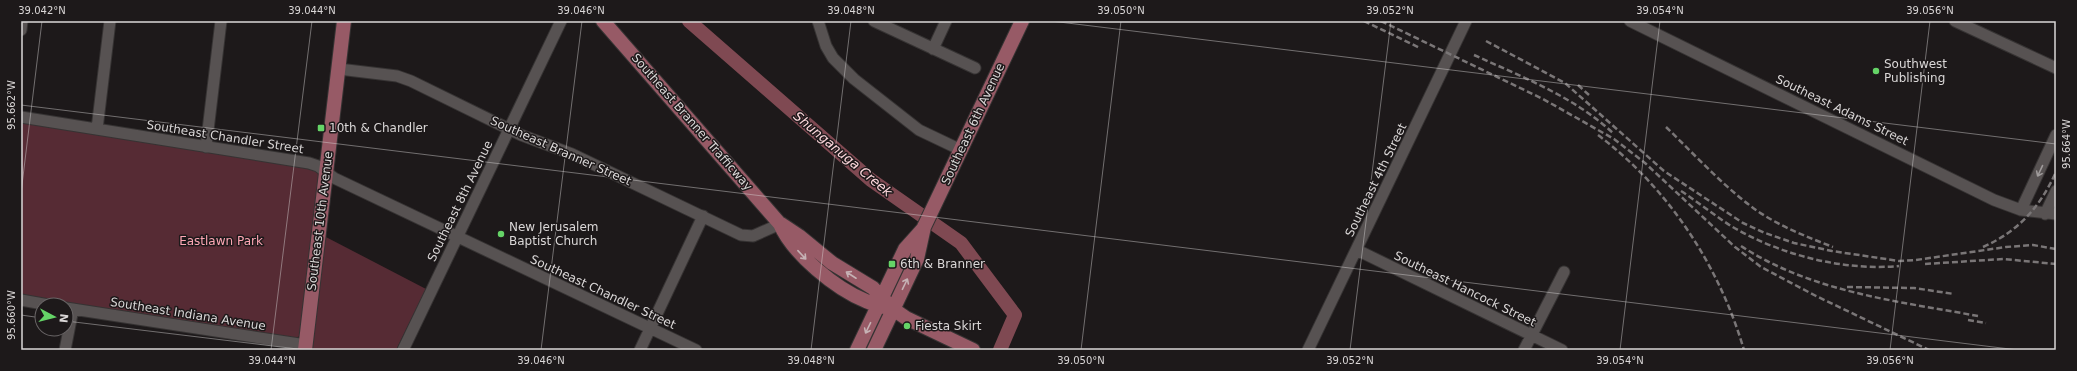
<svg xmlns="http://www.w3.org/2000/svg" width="2077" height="371" viewBox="0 0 2077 371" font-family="'DejaVu Sans',sans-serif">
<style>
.green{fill:#562b34}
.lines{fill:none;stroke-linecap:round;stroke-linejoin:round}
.river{stroke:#7f4952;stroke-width:14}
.minor-casing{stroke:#363333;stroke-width:13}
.major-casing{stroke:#363333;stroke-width:16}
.minor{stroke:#575252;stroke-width:11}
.major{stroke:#975a66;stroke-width:14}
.rail{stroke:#7a7677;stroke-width:2.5;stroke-dasharray:6 3;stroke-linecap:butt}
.oneway{stroke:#9f9b9b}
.oneway2{stroke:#c6b2b5}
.ticks{fill:none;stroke:#dad7d7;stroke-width:1;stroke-opacity:0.45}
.poi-dot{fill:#65d467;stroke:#1d191a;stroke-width:1.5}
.labels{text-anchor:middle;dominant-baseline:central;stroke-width:3;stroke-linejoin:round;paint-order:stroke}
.poi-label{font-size:12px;fill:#dad7d7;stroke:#1d191a;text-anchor:start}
.street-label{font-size:12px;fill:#dad7d7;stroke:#1d191a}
.park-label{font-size:12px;fill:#fea7b5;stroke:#1d191a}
.water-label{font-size:13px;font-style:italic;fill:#fed8dd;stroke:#1d191a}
.neatline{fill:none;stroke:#dad7d7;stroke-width:1.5}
.ticks-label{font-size:10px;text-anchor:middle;fill:#dad7d7}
</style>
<rect width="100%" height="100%" fill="#1d191a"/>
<!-- green -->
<path class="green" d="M21,122L313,169L320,173L300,336L293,339L21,295Z
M324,236L426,289L396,350H311Z"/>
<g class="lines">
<!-- river -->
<path class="river" d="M689,21L871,180L961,243L1015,315L1000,350"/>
<!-- minor casing -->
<g class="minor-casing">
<path id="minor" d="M818,21L826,46L833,58L854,79L919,130L961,150
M874,21L975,68
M1630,21L1994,200L2021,210L2056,214
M1955,21L2056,68
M21,30L22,21
M933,49L946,21
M339,69L397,76L411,81L521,135L572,154L741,235L753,236L780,224
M21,117L309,163L318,166L334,178L696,350
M97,129L110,21
M206,147L221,21
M2021,210L2056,135
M2045,214L2056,191
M1357,250L1562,350
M21,300L49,305
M66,308L306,345
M65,350L73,309
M403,350L561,21
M640,350L703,216
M1308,350L1466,21
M1524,350L1564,272"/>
</g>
<!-- major casing -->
<g class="major-casing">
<path id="major" d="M603,21L780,224C793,254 836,289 866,301C875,305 885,307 893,309
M781,224L799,236L832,263L873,288L893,309L906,318L973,350
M305,350L344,21
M857,350L905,249L923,229
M874,350L917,259L924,227L1022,21"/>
</g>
<!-- minor -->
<use href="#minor" class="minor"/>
<!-- major -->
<use href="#major" class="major"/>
<!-- rail -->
<path class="rail" d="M1364,21L1420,48
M1381,21L1543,99L1614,139L1645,163L1735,247L1761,267L1816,296L1929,350
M1486,41L1565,83L1664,171L1743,223L1765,233L1794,243L1832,251L1899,261L1916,260L2006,247L2033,245L2056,249
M1474,55C1522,77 1575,97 1614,134
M1578,85L1589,95
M1666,127C1695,155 1723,186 1756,210C1779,226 1807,237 1833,247
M1598,135C1668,188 1719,265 1744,350
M1681,191C1698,202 1714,215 1731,226C1780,255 1843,271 1899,266
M1741,246C1812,292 1896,301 1978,316
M1983,247C2019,231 2040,207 2056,172
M1925,264L2003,259L2056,264
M1847,287L1914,288L1954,294
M1968,320L1986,323"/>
</g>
<!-- one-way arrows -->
<defs><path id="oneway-shaft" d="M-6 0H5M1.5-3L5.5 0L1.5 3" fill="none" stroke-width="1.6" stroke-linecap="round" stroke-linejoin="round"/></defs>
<use class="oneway" href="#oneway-shaft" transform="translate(2040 171) rotate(115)"/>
<g class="oneway2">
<use href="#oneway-shaft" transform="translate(802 255) rotate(47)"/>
<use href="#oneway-shaft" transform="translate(851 275) rotate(-147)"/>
<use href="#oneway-shaft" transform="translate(905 284) rotate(-64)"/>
<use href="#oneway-shaft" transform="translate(868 328) rotate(116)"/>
</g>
<!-- ticks -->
<path class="ticks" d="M1051,21L2056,144M21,105L2018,350M21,193L42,21M21,315L42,318M66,321L306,350M271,350L312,21M541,350L582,21M811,350L851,21M1081,350L1121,21M1350,350L1391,21M1620,350L1660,21M1890,350L1930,21"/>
<!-- markers -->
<g class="poi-dot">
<circle cx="1876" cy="71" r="4"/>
<rect x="317" y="124" width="8" height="8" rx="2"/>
<circle cx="501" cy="234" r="4"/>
<rect x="888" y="260" width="8" height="8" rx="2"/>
<circle cx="907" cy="326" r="4"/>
</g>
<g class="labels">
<!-- poi labels -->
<g class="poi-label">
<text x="1884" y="64">Southwest<tspan x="1884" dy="14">Publishing</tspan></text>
<text x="329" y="128">10th &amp; Chandler</text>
<text x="509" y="227">New Jerusalem<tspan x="509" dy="14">Baptist Church</tspan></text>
<text x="900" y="264">6th &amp; Branner</text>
<text x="915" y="326">Fiesta Skirt</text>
</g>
<!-- street labels -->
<g class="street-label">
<text transform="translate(1842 110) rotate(26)">Southeast Adams Street</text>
<text transform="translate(692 122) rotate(49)">Southeast Branner Trafficway</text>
<text transform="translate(973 124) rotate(-65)">Southeast 6th Avenue</text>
<text transform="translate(225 137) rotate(9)">Southeast Chandler Street</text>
<text transform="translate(561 151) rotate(24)">Southeast Branner Street</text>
<text transform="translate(1376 180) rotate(-64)">Southeast 4th Street</text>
<text transform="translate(460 201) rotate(-64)">Southeast 8th Avenue</text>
<text transform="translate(320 221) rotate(-83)">Southeast 10th Avenue</text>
<text transform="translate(1465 289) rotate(26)">Southeast Hancock Street</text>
<text transform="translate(603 292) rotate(25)">Southeast Chandler Street</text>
<text transform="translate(188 314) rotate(9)">Southeast Indiana Avenue</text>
</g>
<!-- park labels -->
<g class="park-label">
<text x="221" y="241">Eastlawn Park</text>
</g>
<!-- water labels -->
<g class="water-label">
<text transform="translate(843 154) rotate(40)">Shunganuga Creek</text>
</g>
</g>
<!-- border -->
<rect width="2077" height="371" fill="none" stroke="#1d191a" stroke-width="44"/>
<!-- north arrow -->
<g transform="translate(54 317) rotate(97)"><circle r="19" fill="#1d191a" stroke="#696566"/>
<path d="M0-3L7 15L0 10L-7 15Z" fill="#65d467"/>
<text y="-6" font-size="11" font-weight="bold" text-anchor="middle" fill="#dad7d7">N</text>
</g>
<rect x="22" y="22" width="2033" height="327" class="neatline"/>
<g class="ticks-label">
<text x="42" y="14">39.042°N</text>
<text x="312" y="14">39.044°N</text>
<text x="581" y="14">39.046°N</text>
<text x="851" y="14">39.048°N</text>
<text x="1121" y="14">39.050°N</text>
<text x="1390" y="14">39.052°N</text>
<text x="1660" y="14">39.054°N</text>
<text x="1930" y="14">39.056°N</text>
<text transform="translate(11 105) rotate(-90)" y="4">95.662°W</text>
<text transform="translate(2066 144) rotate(-90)" y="4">95.664°W</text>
<text transform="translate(11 315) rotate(-90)" y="4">95.660°W</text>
<text x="272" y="364">39.044°N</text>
<text x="541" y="364">39.046°N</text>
<text x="811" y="364">39.048°N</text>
<text x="1081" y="364">39.050°N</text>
<text x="1350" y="364">39.052°N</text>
<text x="1620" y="364">39.054°N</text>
<text x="1890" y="364">39.056°N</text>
</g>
</svg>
